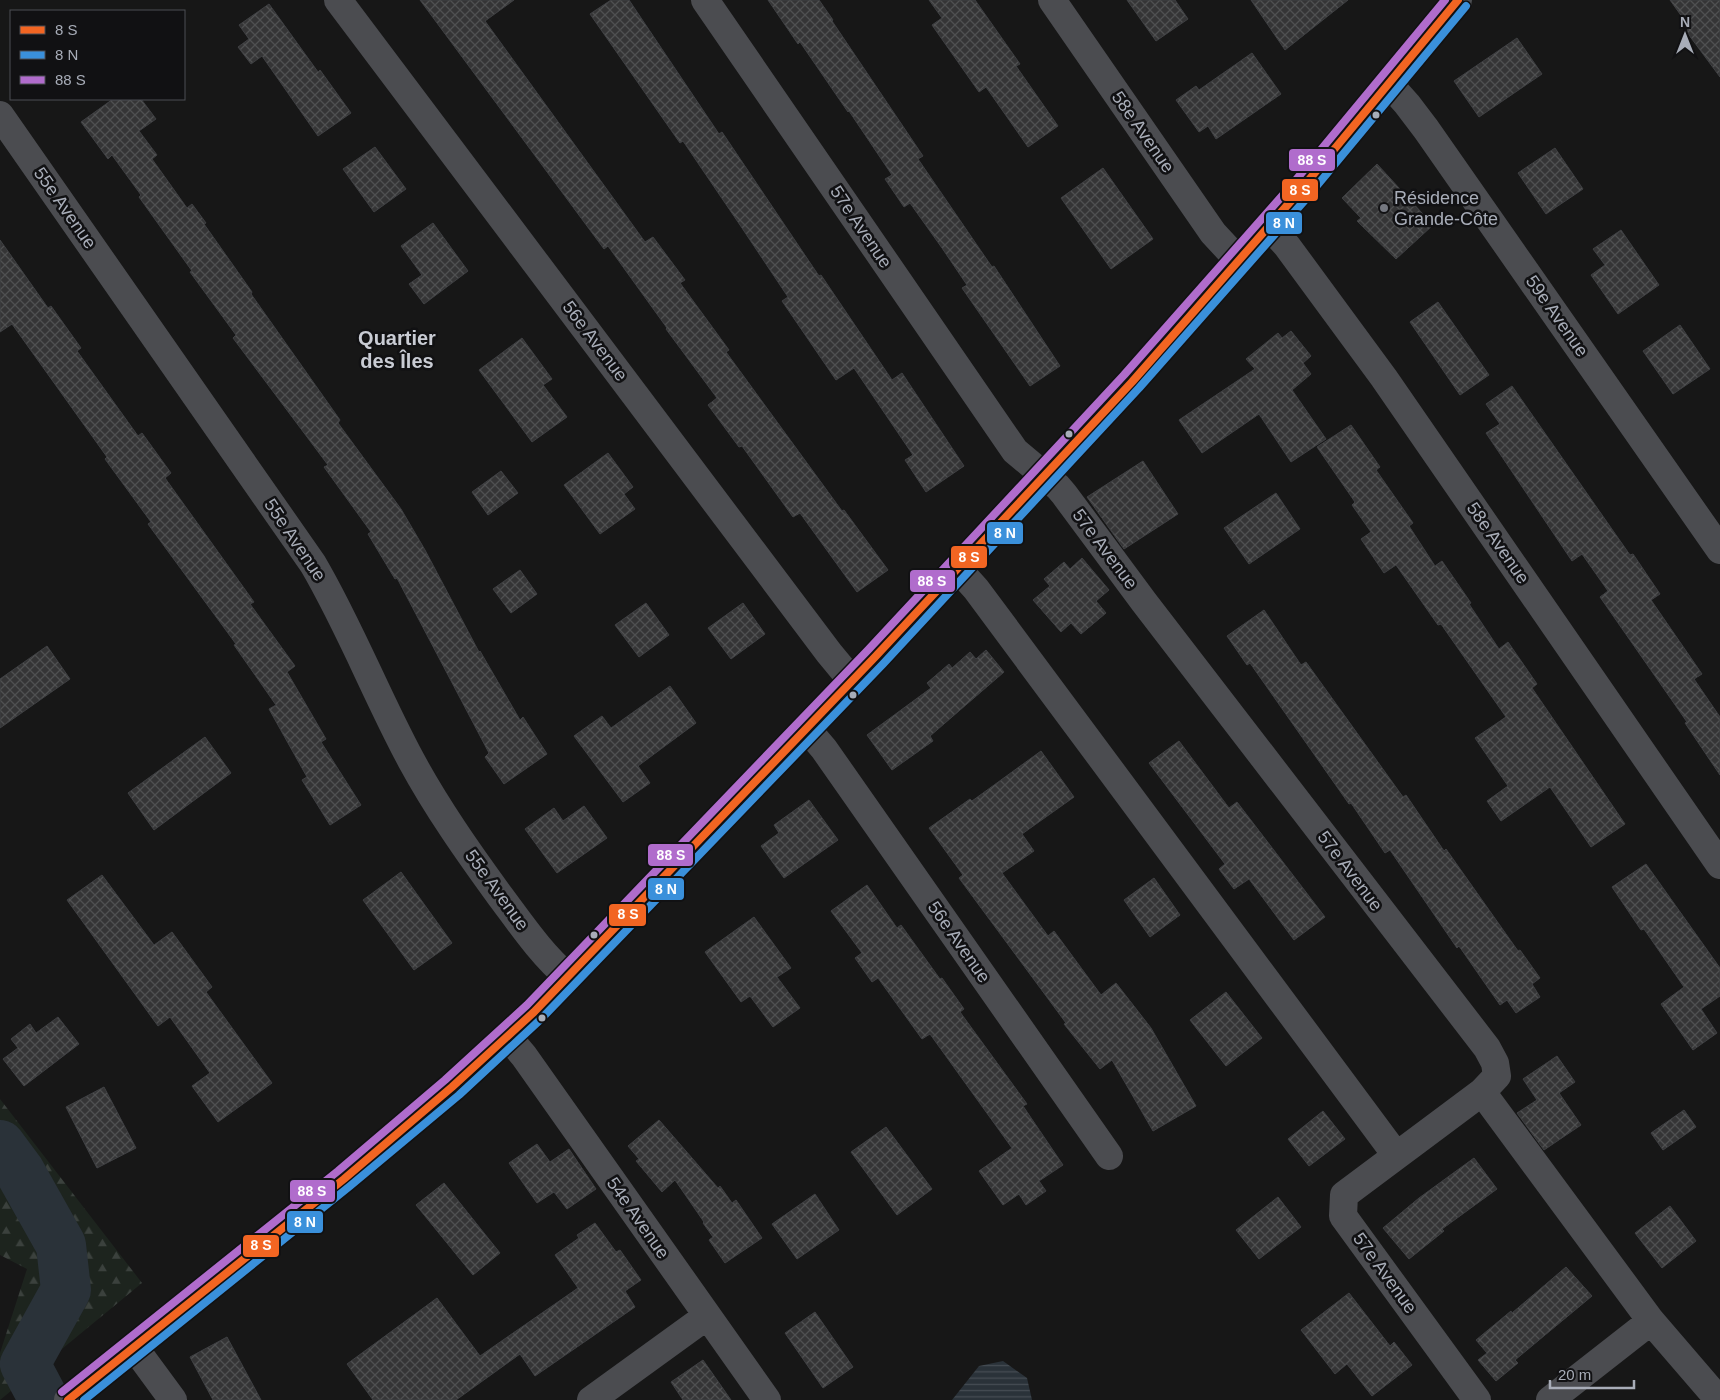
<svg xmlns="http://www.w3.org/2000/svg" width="1720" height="1400" viewBox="0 0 1720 1400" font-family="Helvetica,sans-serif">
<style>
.forest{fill:url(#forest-firs)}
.water{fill:url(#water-rules)}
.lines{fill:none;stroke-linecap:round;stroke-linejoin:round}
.river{stroke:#2a3239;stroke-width:50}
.building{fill:url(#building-cross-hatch);stroke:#3f4043}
.minor{stroke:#4b4c50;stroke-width:28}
.major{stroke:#4d4f52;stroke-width:28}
.bus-1-casing{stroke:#111113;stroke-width:11}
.bus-2-casing{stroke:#111113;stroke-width:11}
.bus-3-casing{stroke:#111113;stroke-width:11}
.bus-1{stroke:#f26522;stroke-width:8}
.bus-2{stroke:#3a90db;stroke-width:8}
.bus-3{stroke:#b06ccc;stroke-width:8}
.bus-dot{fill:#a8adb8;stroke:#111113;stroke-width:2}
.poi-dot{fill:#757880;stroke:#111113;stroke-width:2}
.labels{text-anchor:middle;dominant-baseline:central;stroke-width:5;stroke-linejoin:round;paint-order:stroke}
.street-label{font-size:18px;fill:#a8adb8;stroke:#111113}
.poi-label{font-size:18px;fill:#a8adb8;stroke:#111113;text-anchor:start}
.quarter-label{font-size:20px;font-weight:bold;fill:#c9ccd4;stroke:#111113}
.line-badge{stroke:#111113;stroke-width:2}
.badge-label{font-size:14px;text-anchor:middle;font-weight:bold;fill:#fff}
</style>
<defs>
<pattern id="forest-firs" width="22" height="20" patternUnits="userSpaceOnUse" patternTransform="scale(1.25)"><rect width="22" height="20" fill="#1d241e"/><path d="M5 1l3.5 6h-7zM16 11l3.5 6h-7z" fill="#3b413d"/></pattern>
<pattern id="water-rules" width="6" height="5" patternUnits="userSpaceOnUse" patternTransform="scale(1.25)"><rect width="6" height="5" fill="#2a3239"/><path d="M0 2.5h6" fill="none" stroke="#464d54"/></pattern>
<pattern id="building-cross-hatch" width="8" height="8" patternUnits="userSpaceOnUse" patternTransform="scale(1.25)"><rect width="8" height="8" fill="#353536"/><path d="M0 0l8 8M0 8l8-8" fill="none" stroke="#4f5051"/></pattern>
</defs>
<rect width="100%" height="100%" fill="#171717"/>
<!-- forest -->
<path class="forest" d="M0,1099L142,1283L0,1400V1353L27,1269L0,1255Z"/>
<!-- water -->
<path class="water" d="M1003,1361L1027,1378L1032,1400H952L979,1366Z"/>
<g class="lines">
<!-- river -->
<path class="river" d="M0,1145L20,1172L61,1245L66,1290L25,1364L44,1400"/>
</g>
<!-- building -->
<path class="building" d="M420,0H514L485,21L645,242L653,237L685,280L680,283L729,350L726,352L842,511L844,510L888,570L857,592L800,513L793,517L742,446L739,447L708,405L717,398L666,329L667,328L608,246L604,249Z
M611,0H629L719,134L722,132L819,276L821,275L892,380L902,373L964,466L926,492L905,460L913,455L854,368L836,380L782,301L788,297L740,225L683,141L680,143L590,14Z
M768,0H819L833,20L832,21L923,156L918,159L992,267L994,266L1060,366L1030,386L962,288L967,285L942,248L910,203L904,207L885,179L892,175L849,111L848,112L800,42L798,44Z
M929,0H975L1020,64L1016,66L1058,126L1028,147L986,87L979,92L932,25L942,18Z
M1127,0H1175L1188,19L1156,41Z
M1251,0H1348L1285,50Z
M1670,0H1720V77L1686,31L1690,28Z
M269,4L318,72L320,70L351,113L318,136L262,56L251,64L238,47L249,39L239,25Z
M1517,38L1542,74L1479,117L1454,81Z
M1252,53L1281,94L1216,139L1208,126L1199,132L1176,100L1196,86L1199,90Z
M113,99H141L156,119L139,131L157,155L152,159L187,208L192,204L206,223L204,224L252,292L251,294L340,420L338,423L401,509L425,550L479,652L480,651L520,720L523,717L547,754L504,784L485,757L489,753L397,578L395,579L368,534L371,532L324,467L328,465L233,338L236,335L190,272L192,271L139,197L141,195L112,155L108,159L81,122Z
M375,147L406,189L374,212L343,169Z
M1555,148L1583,189L1546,214L1518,173Z
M1377,164L1433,225L1396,259L1357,221L1361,218L1342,198Z
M1103,168L1153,239L1111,269L1061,198Z
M433,223L468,271L424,304L409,284L422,275L401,246Z
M1621,230L1659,285L1618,314L1591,275L1605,265L1593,249Z
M0,240L48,308L51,306L81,348L77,351L138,436L142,433L171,473L165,478L254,602L250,604L295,666L287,672L326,739L321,742L361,805L330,825L302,780L307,777L269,709L276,705L234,645L236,644L148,524L151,522L105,459L107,457L12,324L0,332Z
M1438,302L1489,375L1460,395L1410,322Z
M1680,325L1710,369L1673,394L1643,351Z
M1291,331L1311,356L1303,363L1311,374L1292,390L1326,439L1291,462L1259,414L1202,453L1179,420L1255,369L1246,359L1278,333L1282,338Z
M522,338L552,379L543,385L567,417L532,442L479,370Z
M1512,386L1630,555L1633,554L1660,594L1651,600L1702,674L1694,679L1720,717V775L1685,723L1687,722L1600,597L1608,591L1582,554L1572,561L1486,433L1500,424L1486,404Z
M1351,425L1380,467L1376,470L1413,523L1409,526L1435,566L1442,561L1471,603L1469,604L1499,649L1508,642L1537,684L1532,688L1625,824L1591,847L1550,787L1501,821L1487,801L1508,786L1475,738L1506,717L1441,624L1438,625L1396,565L1384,573L1361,539L1371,532L1352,505L1355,502L1317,447Z
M608,453L633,487L624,494L635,509L600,534L564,485Z
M1143,461L1178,514L1124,549L1087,497Z
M501,471L518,493L488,515L472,492Z
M1276,493L1300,529L1249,564L1224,528Z
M1082,558L1109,590L1096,601L1106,613L1081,634L1071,623L1061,632L1033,600L1050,586L1044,579L1064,562L1070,569Z
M520,570L537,594L511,613L493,589Z
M646,603L669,635L639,657L615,625Z
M743,603L765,634L731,659L708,628Z
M1264,610L1301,665L1306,662L1403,797L1406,795L1444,851L1446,849L1518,951L1520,950L1540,978L1532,984L1540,997L1516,1013L1507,1000L1500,1005L1459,946L1457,948L1390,850L1385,853L1351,803L1349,804L1250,663L1247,665L1227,636Z
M47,646L70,679L0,728V679Z
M986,650L1004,672L930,736L933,741L892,770L867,735L931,688L927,683L949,664L952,668L970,652L976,659Z
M670,686L696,723L638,766L650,783L623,802L574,736L602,716L611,728Z
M205,737L231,773L154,830L128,793Z
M1179,741L1229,808L1237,802L1325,917L1294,940L1249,879L1234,889L1219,869L1225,864L1149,763Z
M1041,751L1074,797L1022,834L1034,851L1002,873L1048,936L1054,931L1101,995L1116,983L1151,1028L1196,1106L1153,1131L1112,1060L1100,1069L1064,1024L1066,1023L959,878L963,875L929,828L970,799L972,801Z
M809,800L838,840L784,878L761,846L779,833L774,825Z
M584,806L607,838L557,873L525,829L554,808L563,821Z
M1646,864L1720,968V996L1701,1009L1717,1033L1693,1050L1661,1004L1684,987L1644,929L1641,930L1612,887Z
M401,872L452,943L414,970L363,900Z
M102,875L154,945L172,932L212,987L206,992L272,1083L218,1122L192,1086L210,1073L170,1017L158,1026L67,900Z
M1154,878L1180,915L1150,937L1124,900Z
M867,885L897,928L901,925L940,979L942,978L964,1009L960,1012L1027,1104L1023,1106L1063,1165L1039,1181L1046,1191L1026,1205L1019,1194L1003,1205L979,1171L1012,1148L930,1034L922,1039L878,978L872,982L855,958L862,953L831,911Z
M754,917L791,968L777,977L800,1008L773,1027L750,996L741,1002L705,952Z
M1226,992L1262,1038L1226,1066L1190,1020Z
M58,1017L79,1044L24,1086L3,1059L18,1048L11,1039L30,1024L36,1033Z
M1557,1056L1575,1082L1559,1093L1581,1125L1544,1150L1517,1113L1537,1100L1523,1079Z
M104,1087L136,1148L97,1168L66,1107Z
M1684,1110L1696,1127L1663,1150L1651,1133Z
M1323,1111L1345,1139L1309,1166L1288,1139Z
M659,1120L718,1188L720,1186L732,1203L736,1200L762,1238L725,1263L709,1240L713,1237L703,1223L704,1222L675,1180L662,1192L636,1161L639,1159L628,1146Z
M886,1127L932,1189L897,1215L851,1152Z
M537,1144L550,1162L569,1149L596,1189L567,1209L554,1192L537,1203L509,1163Z
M1474,1158L1497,1189L1442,1229L1444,1231L1409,1259L1383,1228L1419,1198Z
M444,1183L500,1253L473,1275L416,1205Z
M815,1194L839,1230L797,1259L772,1224Z
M1278,1197L1301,1227L1259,1259L1236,1230Z
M1670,1206L1696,1241L1662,1268L1635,1233Z
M595,1223L616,1252L620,1250L641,1280L625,1291L635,1307L535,1376L520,1354L456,1400H373L347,1364L437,1298L480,1356L578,1288L555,1255L579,1238L577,1235Z
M1566,1267L1592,1296L1515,1360L1518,1363L1496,1381L1478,1360L1487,1353L1476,1340L1511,1311L1512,1313Z
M1349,1293L1390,1346L1394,1342L1412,1365L1372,1396L1347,1364L1335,1374L1301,1330Z
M815,1312L853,1367L823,1388L785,1333Z
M227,1337L261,1400H213L190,1357Z
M703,1360L731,1400H683L671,1382Z"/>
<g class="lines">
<!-- minor -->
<path class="minor" d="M338,0L829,653L853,682
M705,0L1015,451L1058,487L1064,494L1144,602L1487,1048L1495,1063L1497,1076L1482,1092
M1052,0L1213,233L1239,261
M1390,85L1407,104L1426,129L1720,550
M0,115L313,564C350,627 376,695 411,760C437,808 468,852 500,896C521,924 541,954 568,977
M1269,226L1287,246L1384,378L1720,865
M958,569L976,589L1396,1155
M807,729L824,749L1109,1156
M508,1037L524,1056L767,1400
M134,1347L173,1400
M591,1400L707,1316
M1477,1400L1343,1216L1344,1195L1482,1092L1651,1321L1719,1400
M1550,1400L1651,1321"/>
<!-- major -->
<path class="major" d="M68,1400C215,1282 365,1167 505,1040C545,1004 579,964 616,926C673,866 732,808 789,748C1020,506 1249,262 1458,0"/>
<!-- bus-1 casing -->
<g class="bus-1-casing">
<path id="bus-1" d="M68,1400L344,1179L452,1087L534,1012L875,657L1132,382L1298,193L1458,0"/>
</g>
<!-- bus-2 casing -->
<g class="bus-2-casing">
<path id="bus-2" d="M84,1400L350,1186L459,1095L541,1019L883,664L1139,388L1305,200L1466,6"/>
</g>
<!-- bus-3 casing -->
<g class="bus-3-casing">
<path id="bus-3" d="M62,1392L338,1171L445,1080L527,1005L868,650L1124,375L1290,187L1445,0"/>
</g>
<!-- bus-1 -->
<use href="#bus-1" class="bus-1"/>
<!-- bus-2 -->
<use href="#bus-2" class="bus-2"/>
<!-- bus-3 -->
<use href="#bus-3" class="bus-3"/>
</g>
<!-- markers -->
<g class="bus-dot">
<circle cx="1376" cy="115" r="4.5"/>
<circle cx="1069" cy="434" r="4.5"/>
<circle cx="853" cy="695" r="4.5"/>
<circle cx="594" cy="935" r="4.5"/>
<circle cx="542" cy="1018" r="4.5"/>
</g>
<circle class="poi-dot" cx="1384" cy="208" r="5"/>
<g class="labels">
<!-- street labels -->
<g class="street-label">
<text transform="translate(1143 132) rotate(55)">58e Avenue</text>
<text transform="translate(65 208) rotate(55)">55e Avenue</text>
<text transform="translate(861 227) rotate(56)">57e Avenue</text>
<text transform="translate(1557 316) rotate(55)">59e Avenue</text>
<text transform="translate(595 341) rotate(53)">56e Avenue</text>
<text transform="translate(295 540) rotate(56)">55e Avenue</text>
<text transform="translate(1498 543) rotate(55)">58e Avenue</text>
<text transform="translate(1105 549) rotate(53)">57e Avenue</text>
<text transform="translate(1350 871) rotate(53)">57e Avenue</text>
<text transform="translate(497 890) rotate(54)">55e Avenue</text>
<text transform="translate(959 942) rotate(55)">56e Avenue</text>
<text transform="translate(638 1218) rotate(55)">54e Avenue</text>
<text transform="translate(1385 1273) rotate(54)">57e Avenue</text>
</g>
<!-- poi labels -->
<g class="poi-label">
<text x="1394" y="198">Résidence<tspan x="1394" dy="21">Grande-Côte</tspan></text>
</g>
<!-- quarter labels -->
<g class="quarter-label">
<text x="397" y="338">Quartier<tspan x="397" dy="23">des Îles</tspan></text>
</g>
</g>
<g class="line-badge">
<rect x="1288" y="148" width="48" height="24" rx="5" fill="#b06ccc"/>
<rect x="1281" y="178" width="38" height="24" rx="5" fill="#f26522"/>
<rect x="1265" y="211" width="38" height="24" rx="5" fill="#3a90db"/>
<rect x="986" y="521" width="38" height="24" rx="5" fill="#3a90db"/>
<rect x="950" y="545" width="38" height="24" rx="5" fill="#f26522"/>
<rect x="909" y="569" width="47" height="24" rx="5" fill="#b06ccc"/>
<rect x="647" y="843" width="47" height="24" rx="5" fill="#b06ccc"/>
<rect x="647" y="877" width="38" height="24" rx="5" fill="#3a90db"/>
<rect x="608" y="903" width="39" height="24" rx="5" fill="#f26522"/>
<rect x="289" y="1179" width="47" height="24" rx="5" fill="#b06ccc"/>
<rect x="286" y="1210" width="38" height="24" rx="5" fill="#3a90db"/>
<rect x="242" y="1234" width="38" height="24" rx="5" fill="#f26522"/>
</g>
<g class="badge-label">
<text x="1312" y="165">88 S</text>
<text x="1300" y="195">8 S</text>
<text x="1284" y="228">8 N</text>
<text x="1005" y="538">8 N</text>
<text x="969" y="562">8 S</text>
<text x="932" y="586">88 S</text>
<text x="671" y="860">88 S</text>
<text x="666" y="894">8 N</text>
<text x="628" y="919">8 S</text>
<text x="312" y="1196">88 S</text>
<text x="305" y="1227">8 N</text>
<text x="261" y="1250">8 S</text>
</g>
<!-- legend -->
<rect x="10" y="10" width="175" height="90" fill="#111113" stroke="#4d4f55"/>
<rect x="20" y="26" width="25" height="8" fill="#f26522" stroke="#4d4f55"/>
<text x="55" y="35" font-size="15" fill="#a8adb8">8 S</text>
<rect x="20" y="51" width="25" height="8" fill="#3a90db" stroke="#4d4f55"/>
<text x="55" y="60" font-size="15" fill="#a8adb8">8 N</text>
<rect x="20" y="76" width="25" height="8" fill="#b06ccc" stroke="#4d4f55"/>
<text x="55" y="85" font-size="15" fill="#a8adb8">88 S</text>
<!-- north arrow -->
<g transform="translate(1685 35)" stroke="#111113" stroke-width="4" paint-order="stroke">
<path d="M0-4L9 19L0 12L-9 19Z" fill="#a8adb8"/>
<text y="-8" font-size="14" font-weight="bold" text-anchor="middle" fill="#a8adb8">N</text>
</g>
<!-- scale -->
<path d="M1550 1380v8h84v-8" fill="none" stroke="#a8adb8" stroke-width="2.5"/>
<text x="1558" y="1380" font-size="15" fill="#a8adb8" stroke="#111113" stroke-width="4" paint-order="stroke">20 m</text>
</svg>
